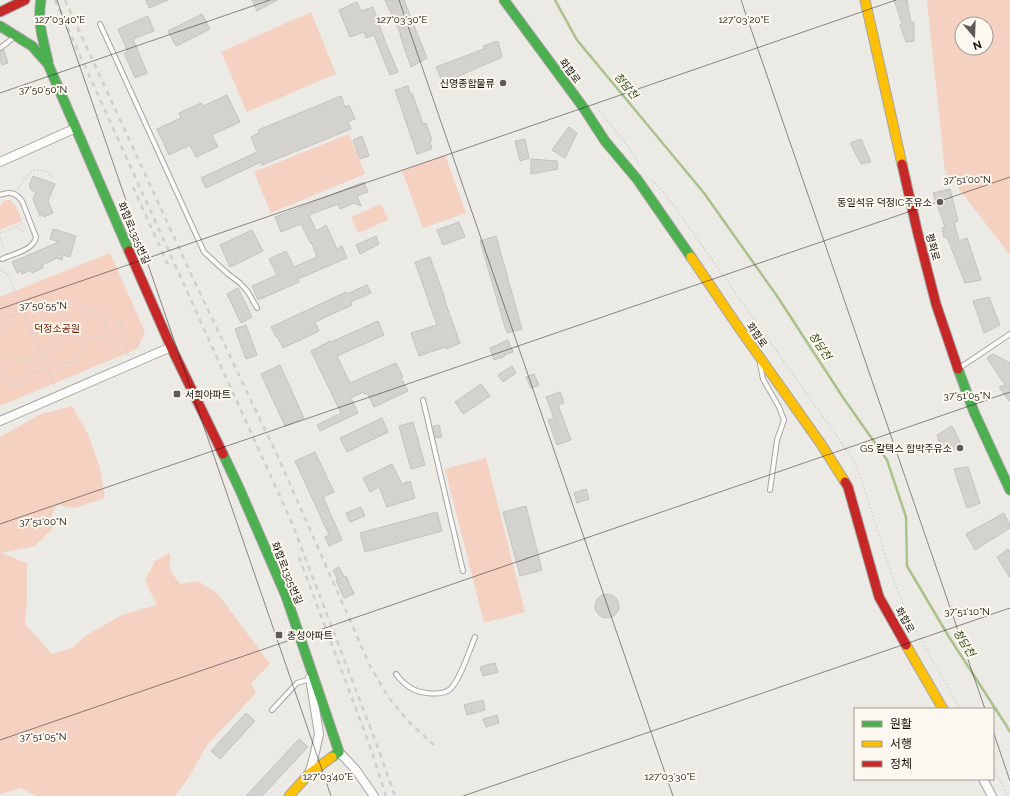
<svg xmlns="http://www.w3.org/2000/svg" width="1010" height="796" viewBox="0 0 1010 796" font-family="Raleway,'Noto Sans KR',sans-serif">
<style>
.green{fill:#f5d1c2;fill-rule:evenodd}
.lines{fill:none;stroke-linecap:round;stroke-linejoin:round}
.stream{stroke:#aac18c;stroke-width:2.5}
.building{fill:#d4d2ce;stroke:#c4c2be}
.lane-casing{stroke:#a6a4a1;stroke-width:6}
.street-casing{stroke:#a6a4a1;stroke-width:10}
.fast-casing{stroke:#a6a4a1;stroke-width:11}
.slow-casing{stroke:#a6a4a1;stroke-width:11}
.jam-casing{stroke:#a6a4a1;stroke-width:11}
.path{stroke:#d8d6d5;stroke-width:1.5;stroke-dasharray:2 2;stroke-linecap:butt}
.lane{stroke:#fcfcfb;stroke-width:4}
.street{stroke:#fcfcfb;stroke-width:8}
.fast{stroke:#4caf50;stroke-width:9}
.slow{stroke:#ffc107;stroke-width:9}
.jam{stroke:#c62828;stroke-width:9}
.rail{stroke:#cfcfcd;stroke-width:2.5;stroke-dasharray:5 5;stroke-linecap:butt}
.ticks{fill:none;stroke:#0f0e0b;stroke-width:1;stroke-opacity:0.45}
.poi-dot{fill:#5c5b57;stroke:#fdf8ef;stroke-width:1.5}
.labels{text-anchor:middle;dominant-baseline:central;stroke-width:4;stroke-linejoin:round;paint-order:stroke}
.street-label{font-size:10px;fill:#0f0e0b;stroke:#fdf8ef}
.poi-label{font-size:10px;fill:#0f0e0b;stroke:#fdf8ef;text-anchor:end}
.park-label{font-size:10px;fill:#6a2200;stroke:#fdf8ef}
.water-label{font-size:11px;font-style:italic;fill:#314813;stroke:#fdf8ef}
.ticks-label{font-size:10px;text-anchor:middle;fill:#0f0e0b;stroke:#fdf8ef;stroke-width:4;stroke-linejoin:round;paint-order:stroke}
</style>
<rect width="100%" height="100%" fill="#eceae5"/>
<!-- green -->
<path class="green" d="M927,0H1010V255L945,171ZM962,24H986V48H962Z
M311,12L336,74L247,112L221,52Z
M349,134L365,174L271,213L254,172Z
M445,155L466,213L423,228L402,171Z
M6,200H10L16,206L22,221L0,230V206L3,202Z
M381,204L388,220L358,233L351,217Z
M110,253L145,332L137,349L0,406V297Z
M72,406L88,434L100,468L105,498L75,508L57,505L51,516L54,527L35,546L1,553L27,563V601L25,624L52,654L72,648L87,635L122,615L157,605L145,581L155,561L170,553V570L180,584L198,581L218,594L270,664L251,683L256,693L207,745L187,780L175,796H36L21,788L0,794V437L41,414Z
M486,458L525,612L484,623L445,469Z"/>
<g class="lines">
<!-- stream -->
<path class="stream" d="M555,0L577,40L704,193L777,296L844,399L887,460L906,517L907,566L949,637L1006,725L1010,732"/>
</g>
<!-- building -->
<path class="building" d="M146,0H168L149,8Z
M252,0H277L257,11Z
M385,0H404L415,28L427,58L411,67L400,35H401Z
M894,0H907L911,23L914,22V41L906,42L900,25L902,24Z
M357,2L361,11L373,7L385,41L398,72L390,75L374,35L366,38L364,32L350,37L339,10Z
M202,14L210,29L176,46L168,31Z
M148,16L154,31L133,39L147,73L135,78L124,53L128,52L118,29Z
M498,41L502,57L443,83L436,67L484,49L483,46Z
M4,50L8,63L2,65L0,59V51Z
M408,86L410,94L412,93L423,124L426,123L432,140L430,141L432,149L417,154L395,90Z
M227,95L240,122L212,135L218,147L196,157L190,145L169,155L157,129L181,118L179,113L201,103L203,106Z
M341,96L345,107L349,105L355,119L348,122L351,129L262,165L261,162L206,188L201,178L257,152L251,137L259,133L258,130Z
M569,127L577,133L565,158L552,150Z
M362,136L369,156L360,159L353,140Z
M525,139L529,158L520,161L515,141Z
M861,139L871,162L861,164L850,143Z
M531,159L557,161L558,169L531,174Z
M33,176L55,184L48,201L53,213L44,217L43,214L40,216L33,199L36,192L30,189L31,187L29,186Z
M364,182L368,192L357,196L361,206L354,203L340,209L338,204L309,215L316,231L326,225L337,249L342,246L347,258L298,279L299,282L258,300L252,286L277,275L269,259L286,251L294,267L317,257L312,243L311,244L301,224L281,232L275,217Z
M950,189L958,221L954,222L959,241L967,238L981,280L965,283L947,237L944,238L942,228L945,227L933,193Z
M459,222L465,237L443,245L437,230Z
M53,229L76,236L70,257L63,255L62,260L57,258L42,265L43,268L32,273L31,270L22,274L21,271L17,273L12,262L59,242L50,239Z
M252,230L263,251L230,267L220,245Z
M376,236L379,244L360,254L356,245Z
M496,236L522,329L507,333L505,327L480,241Z
M430,257L445,299H444L460,343L446,349L445,347L419,356L411,333L437,325L415,262Z
M367,285L371,293L351,302L352,305L315,322L319,331L283,348L277,336L276,337L271,327L346,292L347,294Z
M238,288L252,317L241,323L227,294Z
M989,297L1000,325L984,333L973,301Z
M378,321L384,335L337,356L350,383L396,363L403,377L401,378L408,391L374,407L367,393L364,394L363,392L351,398L358,413L320,431L317,425L341,413L311,351L330,341L331,342Z
M246,325L257,355L246,359L235,329Z
M508,340L513,352L504,355L505,356L494,360L490,348L500,344H499Z
M993,354L1010,363V402L999,387L1005,385L987,358Z
M280,365L304,418L285,426L261,374Z
M512,366L516,373L503,382L498,375Z
M534,374L539,385L531,388L526,377Z
M481,384L490,396L463,414L455,402Z
M560,392L564,403L558,405L571,440L557,445L548,420L554,418L546,397Z
M382,418L388,432L347,452L340,438Z
M413,422L425,465L411,469L399,426Z
M439,425L442,437L436,438L433,426Z
M952,426L962,446L952,450L949,443L941,448L937,435Z
M315,452L334,492L323,497L342,540L329,546L325,537L329,535L295,461Z
M392,464L402,484L410,481L415,498L387,507L379,487L370,492L363,478Z
M968,467L980,503L967,508L954,469Z
M586,489L589,499L577,503L574,493Z
M526,506L542,570L520,576L503,512Z
M361,507L365,516L350,522L346,513Z
M437,512L442,531L365,552L360,533Z
M1004,513L1010,525V528L975,550L966,534Z
M1008,549L1010,553V578L997,557Z
M339,567L344,577L346,576L354,594L344,598L336,580H338L333,570Z
M595 606a12 12 0 1 1 24 0a12 12 0 1 1-24 0Z
M495,663L498,672L483,676L480,667Z
M483,700L485,710L467,715L464,705Z
M246,713L255,721L220,759L211,751Z
M497,715L499,723L486,727L483,719Z
M299,739L308,747L262,796H246Z"/>
<g class="lines">
<!-- lane casing -->
<g class="lane-casing">
<path id="lane" d="M100,24L204,252L228,274L240,283L248,292L257,308
M0,48L7,43L15,36
M0,195C10,191 16,193 22,201L36,237C34,250 13,254 2,259
M760,364L763,379L779,407L784,420L777,440L770,490
M958,369L1010,334
M423,400L463,571
M396,674C404,685 414,692 427,693C434,694 443,694 449,690C459,683 470,649 475,637
M272,710L297,683L310,679"/>
</g>
<!-- street casing -->
<g class="street-casing">
<path id="street" d="M0,162L76,128
M0,421L171,347
M339,752L356,770L374,796
M309,774L314,757L319,734L310,678
M983,779L992,796"/>
</g>
<!-- fast casing -->
<g class="fast-casing">
<path id="fast" d="M41,0C37,21 43,40 48,61
M504,0L583,107L605,141L637,179L691,257
M0,26L32,46L48,64L129,251
M958,369L974,412L1010,490
M223,454L240,490L286,596L339,752L332,757"/>
</g>
<!-- slow casing -->
<g class="slow-casing">
<path id="slow" d="M865,0L902,164
M691,257L737,325L821,444L845,482
M906,645L943,709
M289,796L309,774L332,757"/>
</g>
<!-- jam casing -->
<g class="jam-casing">
<path id="jam" d="M0,12L25,0
M902,164L917,230L936,304L958,369
M129,251L171,347L223,454
M845,482L848,487L879,597L906,645"/>
</g>
<!-- path -->
<path class="path" d="M594,104C609,124 628,143 640,166
M651,180L660,188L667,196L852,458L861,478L888,564L900,597L911,622L960,709
M18,189C25,180 30,165 44,171C49,173 51,175 54,179
M17,226L24,223
M0,233L16,227L20,229L25,233
M0,237L4,248
M0,270L6,273L10,278L54,386
M0,313L13,317
M0,329C14,314 40,301 61,302C72,302 83,307 94,311C102,314 113,316 119,322C124,326 125,336 128,342
M0,355C24,367 56,357 63,330C65,320 63,311 61,302
M128,355L125,348L128,342C134,340 137,345 141,350
M0,373L11,385L16,386L23,383L34,372L47,367L57,364L71,363L76,361L79,358L82,343L86,338C93,337 99,339 105,337C110,331 108,321 100,318C95,317 88,319 84,315C82,313 81,309 80,306
M993,768L1008,796"/>
<!-- lane -->
<use href="#lane" class="lane"/>
<!-- street -->
<use href="#street" class="street"/>
<!-- fast -->
<use href="#fast" class="fast"/>
<!-- slow -->
<use href="#slow" class="slow"/>
<!-- jam -->
<use href="#jam" class="jam"/>
<!-- rail -->
<path class="rail" d="M55,0L292,523L378,748L395,796
M65,0L191,274L278,457L371,668L389,698L408,721L436,747
M133,187L169,267
M299,557L371,749L386,796"/>
</g>
<!-- ticks -->
<path class="ticks" d="M57,0L331,796M399,0L673,796M741,0L985,709M0,93L270,0M0,309L896,0M0,524L1010,177M993,731L1010,781M0,740L1010,392M463,796L1010,608"/>
<!-- markers -->
<g class="poi-dot">
<circle cx="503" cy="83" r="4"/>
<circle cx="940" cy="202" r="4"/>
<rect x="173" y="390" width="8" height="8" rx="2"/>
<circle cx="960" cy="448" r="4"/>
<rect x="275" y="631" width="8" height="8" rx="2"/>
</g>
<g class="labels">
<!-- street labels -->
<g class="street-label">
<text transform="translate(570 71) rotate(53)">화합로</text>
<text transform="translate(134 233) rotate(67)">화합로1325번길</text>
<text transform="translate(933 247) rotate(75)">평화로</text>
<text transform="translate(757 335) rotate(55)">화합로</text>
<text transform="translate(287 573) rotate(68)">화합로1325번길</text>
<text transform="translate(905 620) rotate(60)">화합로</text>
</g>
<!-- poi labels -->
<g class="poi-label">
<text x="495" y="83">신영종합물류</text>
<text x="932" y="202">동일석유 덕정IC주유소</text>
<text x="185" y="394" text-anchor="start">서희아파트</text>
<text x="952" y="448">GS 칼텍스 함박주유소</text>
<text x="287" y="635" text-anchor="start">충성아파트</text>
</g>
<!-- park labels -->
<g class="park-label">
<text x="57" y="328">덕정소공원</text>
</g>
<!-- water labels -->
<g class="water-label">
<text transform="translate(626 86) rotate(50)">청담천</text>
<text transform="translate(820 346) rotate(56)">청담천</text>
<text transform="translate(964 643) rotate(58)">청담천</text>
</g>
</g>
<g class="ticks-label">
<text x="60" y="23">127°03'40"E</text>
<text x="402" y="23">127°03'30"E</text>
<text x="744" y="23">127°03'20"E</text>
<text x="43" y="93">37°50'50"N</text>
<text x="967" y="183">37°51'00"N</text>
<text x="43" y="309">37°50'55"N</text>
<text x="967" y="399">37°51'05"N</text>
<text x="43" y="525">37°51'00"N</text>
<text x="967" y="615">37°51'10"N</text>
<text x="43" y="740">37°51'05"N</text>
<text x="328" y="780">127°03'40"E</text>
<text x="670" y="780">127°03'30"E</text>
</g>
<!-- legend -->
<rect x="854" y="708" width="140" height="72" fill="#fdf8ef" stroke="#9e9a94"/>
<rect x="862" y="721" width="20" height="6" fill="#4caf50" stroke="#9e9a94"/>
<text x="890" y="728" font-size="12" fill="#0f0e0b">원활</text>
<rect x="862" y="741" width="20" height="6" fill="#ffc107" stroke="#9e9a94"/>
<text x="890" y="748" font-size="12" fill="#0f0e0b">서행</text>
<rect x="862" y="761" width="20" height="6" fill="#c62828" stroke="#9e9a94"/>
<text x="890" y="768" font-size="12" fill="#0f0e0b">정체</text>
<!-- north arrow -->
<g transform="translate(974 36) rotate(161)"><circle r="19" fill="#fdf8ef" stroke="#9e9a94"/>
<path d="M0-3L7 15L0 10L-7 15Z" fill="#5c5b57"/>
<text y="-6" font-size="11" font-weight="bold" text-anchor="middle" fill="#0f0e0b">N</text>
</g>
</svg>
